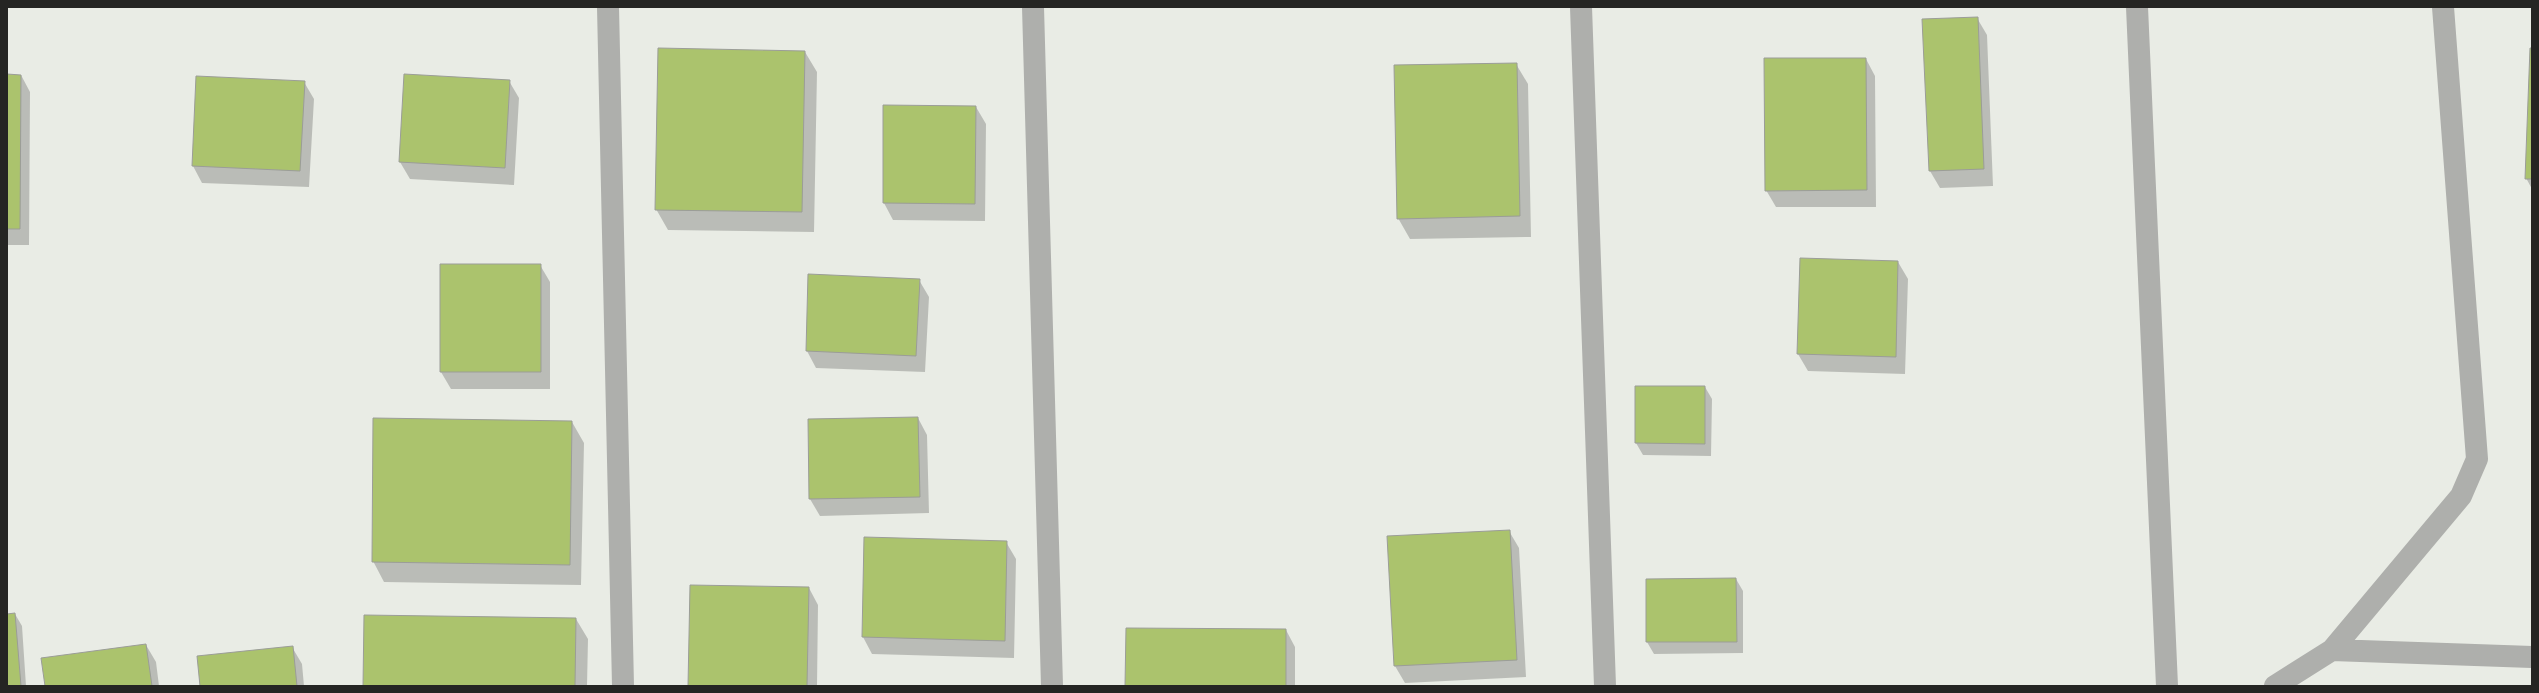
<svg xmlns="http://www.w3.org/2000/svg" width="2539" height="693" viewBox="0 0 2539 693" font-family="Merriweather,serif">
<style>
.shadow{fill:#0003}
.building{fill:#abc36d;stroke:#9b9d98}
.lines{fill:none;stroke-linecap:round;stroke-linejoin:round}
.street{stroke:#aeafac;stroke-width:22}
</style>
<rect width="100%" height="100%" fill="#e9ece5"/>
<!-- shadow -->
<path class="shadow" d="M1977,18L1987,35L1993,186L1940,188L1930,171L1923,20Z
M2532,49V189L2526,178Z
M805,52L817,72L814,232L668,230L656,209Z
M1866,59L1875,76L1876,207H1776L1766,190Z
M1516,64L1528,84L1531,237L1410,239L1398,218Z
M7,75H21L30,92L29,245H7Z
M509,81L519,98L514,185L410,179L400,162Z
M304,82L314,99L309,187L202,183L193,166Z
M976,107L986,124L985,221L893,220L884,203Z
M1801,259L1898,262L1908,279L1905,374L1808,371L1798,354Z
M540,265L550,282V389H451L441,372Z
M809,275L919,280L929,297L925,372L816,368L807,351Z
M1705,387L1712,399L1711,456L1643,455L1636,443Z
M918,418L927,435L929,513L820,516L810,499Z
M572,422L584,443L581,585L384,582L373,561Z
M1509,531L1519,548L1526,677L1405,683L1395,666Z
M864,538L1006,542L1016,559L1014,658L872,654L863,637Z
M1736,579L1743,591V653L1654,654L1647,642Z
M809,588L818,605L817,686H689Z
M15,614L22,626L26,686H7V615Z
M576,619L588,639L587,686H364Z
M1286,630L1295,647V686H1126Z
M146,645L156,662L159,686H46Z
M292,647L302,664L304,686H201Z"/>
<!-- building -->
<path class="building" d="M1978,17L1984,169L1929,171L1922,19Z
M658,48L805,51L802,212L655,210Z
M2530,48H2532V179H2525Z
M1764,58H1866L1867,190L1765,191Z
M1517,63L1520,216L1397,219L1394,65Z
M7,74L21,75L20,229H7Z
M404,74L510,80L505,168L399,162Z
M196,76L305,81L300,171L192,166Z
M883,105L976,106L975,204L883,203Z
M1800,258L1898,261L1896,357L1797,354Z
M440,264H541V372H440Z
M808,274L920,279L916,356L806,351Z
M1635,386H1705V444L1635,443Z
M918,417L920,497L809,499L808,419Z
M373,418L572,421L570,565L372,562Z
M1510,530L1517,660L1394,666L1387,536Z
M864,537L1007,541L1005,641L862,637Z
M1736,578L1737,642H1646V579Z
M690,585L809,587L807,686H688Z
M15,613L21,686H7V614Z
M364,615L576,618L575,686H363Z
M1126,628L1286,629V686H1125Z
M146,644L152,686H45L41,658Z
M293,646L297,686H200L197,656Z"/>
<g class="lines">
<!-- street -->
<path class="street" d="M608,7L623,686
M1033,7L1052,686
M1581,7L1605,686
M2137,7L2167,686
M2332,650L2532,657
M2275,686L2332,650L2461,496L2477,459L2443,7"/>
</g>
<!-- border -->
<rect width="2539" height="693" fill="none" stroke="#252523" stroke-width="16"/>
</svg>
